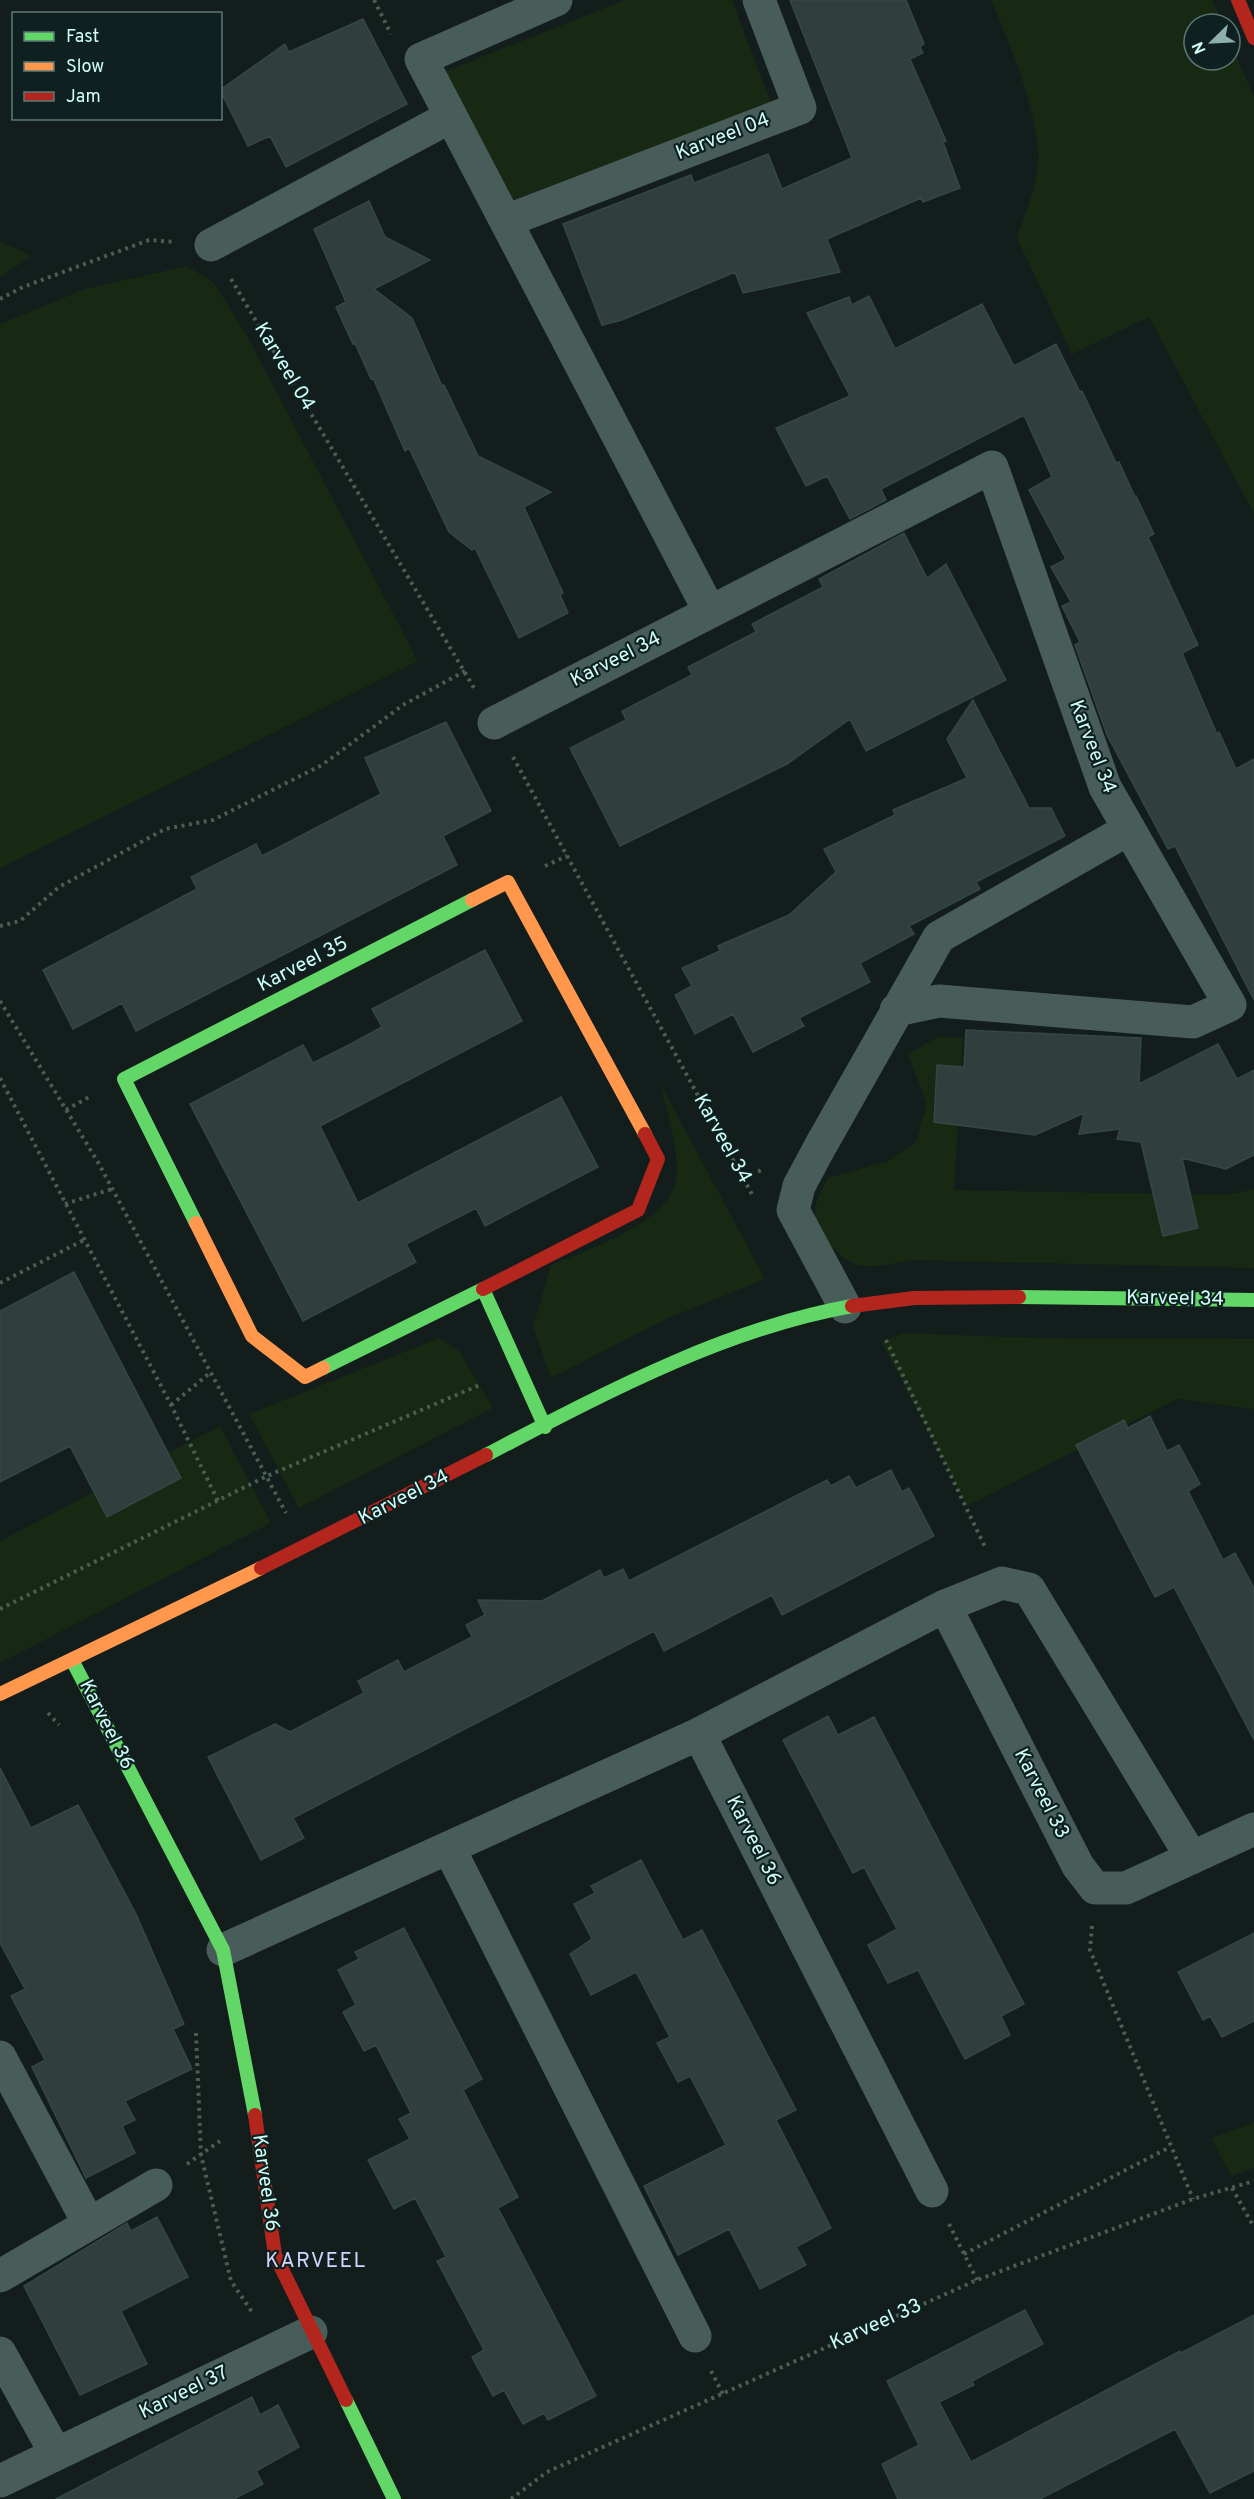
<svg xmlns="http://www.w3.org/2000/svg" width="1254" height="2499" viewBox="0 0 1254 2499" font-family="Overpass,sans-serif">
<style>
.green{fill:#172913}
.building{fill:#303f3e;stroke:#344745;stroke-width:1.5}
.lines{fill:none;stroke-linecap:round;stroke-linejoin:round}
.path{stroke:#495f51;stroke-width:4;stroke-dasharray:3 4.5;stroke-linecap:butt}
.street{stroke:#485d59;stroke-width:33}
.fast{stroke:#63d668;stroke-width:14}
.slow{stroke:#ff974d;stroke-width:14}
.jam{stroke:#b3261e;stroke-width:14}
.labels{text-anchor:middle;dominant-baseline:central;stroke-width:4.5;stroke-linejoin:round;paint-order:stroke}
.street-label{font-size:20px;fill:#d0fdf8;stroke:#0e2120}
.neighbourhood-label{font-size:21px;letter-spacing:1.5px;fill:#d8d2fd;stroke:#0e2120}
</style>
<rect width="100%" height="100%" fill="#121d1c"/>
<!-- green -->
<path class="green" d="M625,0H732L771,103L510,201L446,71Z
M991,0H1212L1223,24H1194V60H1230V41L1254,97V514L1149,317L1072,354L1017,238C1026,211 1041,177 1038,148C1032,98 1011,46 991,0Z
M0,241L32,256L0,277Z
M187,266L214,283L247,336L418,661L0,868V324L85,289Z
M940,1036L963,1038L954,1190L1228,1195L1254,1189V1268L913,1260C897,1262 873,1269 858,1265C839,1259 816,1233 815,1213C814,1202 823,1188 828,1178L888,1161L916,1142L927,1104L908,1054Z
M661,1085L765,1279L664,1320L551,1378L533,1327L551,1265C588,1249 662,1226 675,1184C683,1159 666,1111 661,1085Z
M903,1333L1037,1338L1254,1339V1409L1177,1399L967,1506L882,1343Z
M439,1338L459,1351L493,1408L299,1508L249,1414Z
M220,1426L271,1523L0,1663V1541Z
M1254,2123V2168L1231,2176L1211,2138Z"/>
<!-- building -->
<path class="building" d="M790,0H906L924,44L920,47L923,53L910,59L946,141L943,142L960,188L923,202L921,198L827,239L840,272L743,293L735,272L622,320L602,325L563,224L691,175L694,183L768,154L782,189L852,158Z
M363,19L407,104L286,167L270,136L248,146L220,90L285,44L289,52Z
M369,201L385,237L430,260L374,289L412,318L442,386L444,385L478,456L551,492L524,507L563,593L560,595L568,613L519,638L475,548L472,550L449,532L409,448L405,451L373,378L371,379L355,343L353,344L336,307L346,302L314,229Z
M869,296L895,349L982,304L1014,366L1056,344L1080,392L1082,391L1116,463L1119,462L1135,497L1136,496L1154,534L1148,537L1198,645L1182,653L1217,734L1219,732L1236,769L1254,759V1000L1175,846L1168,849L1107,735L1075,645L1080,642L1062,606L1071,602L1051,567L1066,559L1029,490L1052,477L1024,415L881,489L886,500L850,519L827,476L806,486L776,428L850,396L807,313L849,297L852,305Z
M904,533L927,578L946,564L1006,680L866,751L850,719L787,764L620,846L570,748L626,720L622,711L692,675L688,667L756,632L752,624L823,587L819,579Z
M973,700L1029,808H1051L1065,836L976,882L980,889L909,926L914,934L860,963L870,982L799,1018L804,1026L753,1052L733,1014L695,1034L675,995L692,986L682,968L720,951L718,946L789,915L836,872L824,849L895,815L893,810L967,778L947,739Z
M446,722L491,811L443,836L457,865L136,1031L122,1003L73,1029L43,970L197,889L191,877L256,844L262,856L381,794L365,758Z
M485,950L522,1021L320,1126L358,1203L561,1097L598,1167L485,1226L476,1208L406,1244L416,1262L303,1321L190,1104L303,1045L313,1063L347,1046L382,1027L372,1009Z
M966,1030L1141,1038L1139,1084L1218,1044L1237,1079L1254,1070V1155L1226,1169L1182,1158L1198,1228L1163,1236L1141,1142L1117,1139L1120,1129L1079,1134L1084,1113L1035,1135L934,1122L937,1065L964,1067Z
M74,1272L181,1478L107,1517L70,1446L0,1482V1311Z
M1150,1416L1167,1451L1179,1445L1200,1484L1188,1491L1223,1560L1235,1553L1254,1588V1740L1174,1587L1155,1597L1076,1445L1124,1420L1128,1428Z
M891,1470L902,1492L909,1488L934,1536L782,1615L772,1595L664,1651L654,1631L293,1818L304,1838L261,1860L208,1757L275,1724L290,1732L364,1693L358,1681L377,1671L398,1660L404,1672L472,1637L466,1625L485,1615L478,1600L542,1601L600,1570L604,1578L623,1569L629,1581L827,1480L831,1486L849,1476L856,1488Z
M828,1716L838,1735L874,1717L1024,2004L1001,2016L1010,2035L965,2059L918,1970L888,1983L868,1945L897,1929L864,1867L853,1873L783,1740Z
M0,1768L31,1828L78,1805L136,1914L184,2024L173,2029L192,2069L125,2101L135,2120L122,2126L135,2153L86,2178L32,2067L45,2060L11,1996L25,1989L0,1943Z
M641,1860L683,1940L702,1930L779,2077L796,2110L776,2120L831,2228L796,2247L806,2265L760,2289L729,2229L678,2255L644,2186L726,2145L690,2076L678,2082L657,2043L670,2037L636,1972L591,1995L570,1954L592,1939L574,1904L595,1893L591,1886Z
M404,1928L482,2079L463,2090L518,2197L498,2208L596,2396L548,2420L544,2413L523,2424L504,2390L493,2396L472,2357L484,2350L437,2261L446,2257L415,2198L394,2209L368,2160L410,2139L399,2119L411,2113L376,2045L364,2051L343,2012L356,2005L338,1970L359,1959L355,1952Z
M1254,1933V2021L1222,2037L1210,2016L1203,2020L1178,1972Z
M157,2217L188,2277L121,2311L147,2364L80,2395L24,2286L127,2223L131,2231Z
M1025,2310L1043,2344L972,2381L974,2385L939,2402L971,2462L1180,2351L1181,2353L1254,2315V2471L1210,2493L1175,2429L1040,2499H898L882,2464L919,2445L887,2381Z
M252,2397L260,2415L278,2405L299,2447L256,2471L263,2484L234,2499H56Z"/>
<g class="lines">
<!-- path -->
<path class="path" d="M374,0L391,34
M231,279L474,688
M0,299L23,287L149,240L174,242
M513,757L754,1198
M545,866L567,856
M0,926L20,921L59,887L165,829L213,820L322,765L403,705L465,671
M0,1001L99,1164L286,1513
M0,1078L171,1405L218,1501
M66,1110L89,1097
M744,1177L762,1170
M65,1204L112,1189
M0,1283L84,1240
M886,1340L985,1547
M171,1405L211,1372
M0,1609L267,1476L482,1384
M48,1713L59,1725
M1092,1926L1090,1950L1193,2199
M196,2033L201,2155L231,2281L254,2315
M187,2164L220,2141
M1232,2188L1254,2227
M949,2224L977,2280
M964,2254L1170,2147
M711,2371L723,2394
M511,2499L547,2472L977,2280L1193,2199L1254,2181"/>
<!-- street -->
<path class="street" d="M556,0L421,59L710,612
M506,221L800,108L759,0
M211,245L450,117
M494,723L992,467L1105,787L1230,1005L1193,1022L939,1001L896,1010
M845,1307L793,1210L799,1186L821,1145L939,937L1129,829
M945,1606L1002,1583L1029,1589L1192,1858
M699,1734L945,1606L1078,1866L1095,1888H1126L1254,1829
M449,1848L695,2336
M223,1950L699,1734L932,2191
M0,2057L88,2222
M0,2276L156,2185
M0,2353L56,2454
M0,2481L311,2332"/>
<!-- fast -->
<path class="fast" d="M196,1223L124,1079L472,900
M1019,1297L1254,1300
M323,1368L483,1289L545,1427
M486,1455C601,1395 723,1329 852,1306
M72,1660L223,1950L255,2115
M346,2400L394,2499"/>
<!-- slow -->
<path class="slow" d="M472,900L508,882L645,1134
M196,1223L252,1336L305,1377L323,1368
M0,1694L261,1568"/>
<!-- jam -->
<path class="jam" d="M1238,0L1254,38
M483,1289L638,1210L658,1159L645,1134
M852,1306L914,1298L1019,1297
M261,1568L486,1455
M255,2115L275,2255L346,2400"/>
</g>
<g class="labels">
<!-- street labels -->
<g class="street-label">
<text transform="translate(723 137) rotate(-21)">Karveel 04</text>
<text transform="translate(284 367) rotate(59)">Karveel 04</text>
<text transform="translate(616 660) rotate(-27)">Karveel 34</text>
<text transform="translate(1092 747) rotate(69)">Karveel 34</text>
<text transform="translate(303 965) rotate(-27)">Karveel 35</text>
<text transform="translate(722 1139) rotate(61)">Karveel 34</text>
<text transform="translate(1175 1299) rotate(1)">Karveel 34</text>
<text transform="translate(404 1498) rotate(-27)">Karveel 34</text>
<text transform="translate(106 1725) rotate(63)">Karveel 36</text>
<text transform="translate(1041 1794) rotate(63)">Karveel 33</text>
<text transform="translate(753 1841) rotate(63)">Karveel 36</text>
<text transform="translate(265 2183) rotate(82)">Karveel 36</text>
<text transform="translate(876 2325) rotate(-24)">Karveel 33</text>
<text transform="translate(184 2393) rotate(-26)">Karveel 37</text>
</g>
<!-- neighbourhood labels -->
<g class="neighbourhood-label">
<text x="316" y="2261">KARVEEL</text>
</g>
</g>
<!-- legend -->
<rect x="12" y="12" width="210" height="108" fill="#0e2120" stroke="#5c7976" stroke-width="1.5"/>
<rect x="24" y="32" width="30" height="9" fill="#63d668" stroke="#5c7976" stroke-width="1.5"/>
<text x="66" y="42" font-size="18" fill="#d0fdf8">Fast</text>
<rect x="24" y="62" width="30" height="9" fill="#ff974d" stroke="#5c7976" stroke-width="1.5"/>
<text x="66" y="72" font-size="18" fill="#d0fdf8">Slow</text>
<rect x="24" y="92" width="30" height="9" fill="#b3261e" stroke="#5c7976" stroke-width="1.5"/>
<text x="66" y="102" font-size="18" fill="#d0fdf8">Jam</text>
<!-- north arrow -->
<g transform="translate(1212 42) rotate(246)"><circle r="28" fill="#0e2120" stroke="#5c7976" stroke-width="1.5"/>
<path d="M0-4.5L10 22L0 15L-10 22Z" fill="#8eafab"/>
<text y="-9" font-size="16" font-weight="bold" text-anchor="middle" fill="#d0fdf8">N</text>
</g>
</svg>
